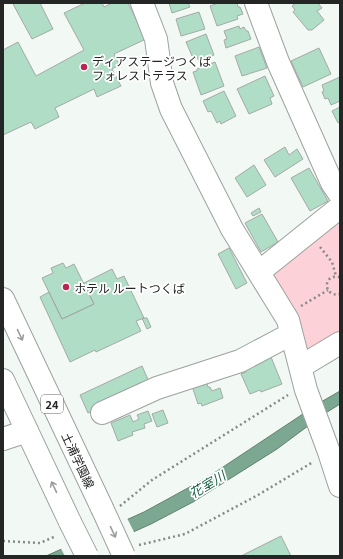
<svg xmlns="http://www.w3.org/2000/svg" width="343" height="559" viewBox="0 0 343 559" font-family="Georgia,'Noto Sans JP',serif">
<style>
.green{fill:#fcd1d7}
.water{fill:#7ca791;stroke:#628071}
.pier{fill:#f2f8f4}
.building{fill:#b0ddc5;stroke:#a4aaa7}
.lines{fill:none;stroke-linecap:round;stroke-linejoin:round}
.minor-casing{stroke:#9ca29f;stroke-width:24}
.major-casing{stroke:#9ca29f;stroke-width:24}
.path{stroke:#868a88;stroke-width:2.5;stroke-dasharray:2 3;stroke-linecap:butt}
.minor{stroke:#fff;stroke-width:22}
.major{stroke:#fff;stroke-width:22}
.major-bridge-casing{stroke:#9ca29f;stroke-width:24;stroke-linecap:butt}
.major-bridge{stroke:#fff;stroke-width:22}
.oneway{stroke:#9c9d9d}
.poi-dot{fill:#b72753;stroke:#fff;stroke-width:1.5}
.labels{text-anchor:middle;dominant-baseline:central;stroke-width:3.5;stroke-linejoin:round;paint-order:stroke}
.shield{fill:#fff;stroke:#666766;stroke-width:1}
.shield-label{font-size:11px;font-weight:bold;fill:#242625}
.poi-label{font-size:12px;fill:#242625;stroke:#fff;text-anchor:start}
.street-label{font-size:12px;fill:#242625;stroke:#fff}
.water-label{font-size:13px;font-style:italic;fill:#156042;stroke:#fff}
</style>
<rect width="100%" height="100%" fill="#f2f8f4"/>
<!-- green -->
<path class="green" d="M340,218V335L310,354L303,351L271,278L273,270Z"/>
<!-- water -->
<path class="water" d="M340,391V404L324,414L277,449L193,502L151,524L80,556H46L144,512L208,477L321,402Z"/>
<!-- pier -->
<path class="pier" d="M127,518L135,534L85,556H65L60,547Z"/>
<!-- building -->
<path class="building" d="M15,3H40L53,29L32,39L13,4Z
M85,3H102L104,7L112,3H128L146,39L114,54L119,65L112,69L121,86L97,97L94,89L55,108L59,117L35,129L31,122L3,135V50L18,42L36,76L84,50L64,13Z
M169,3H188L190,7L172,13Z
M218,3H237L238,7H240L243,14L237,16L238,19L217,26L210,6Z
M296,3H318L322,8L317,11L324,20L312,30H308L293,12L295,10L292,6Z
M199,12L205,29L181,36L176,19Z
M239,26L240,29L244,27L246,31H248L251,39L226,48L224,40L227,39L224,31Z
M206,34L214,55L199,61L196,55L192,56L186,42Z
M259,47L267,68L242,76L235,56Z
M319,48L331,74L303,87L291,61Z
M215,62L224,86L201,95L193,72L197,71V69Z
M265,76L274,96L270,98L272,104L249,114L237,89Z
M340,77V101L331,105L328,98L325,99L322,92L324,91L322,85Z
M224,91L236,116L221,124L220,121L217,123L211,111L208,112L203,101Z
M340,107V122L338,123L332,111Z
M285,147L289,155L297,149L303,159L275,177L264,160Z
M254,165L266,185L247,197L235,178Z
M309,168L328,201L310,211L291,178Z
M259,208L261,212L253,216L251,213Z
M262,214L278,242L261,252L245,223Z
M229,248L247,283L236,289L218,254Z
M63,263L66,268L74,264L94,304L62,319L42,278L53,273L51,268Z
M112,269L117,279L124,276L144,318L136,321L141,331L96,352L95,350L70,362L40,297L49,292L62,319L94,304L84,283Z
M142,318H147L151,327L147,329Z
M271,357L282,384L261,392L260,390L250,394L241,374L246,372V370L259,362Z
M142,366L150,384L88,413L80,395Z
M205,378L208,387H210L212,391L220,388L223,398L202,406L201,403L198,404L192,386Z
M163,410L168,423L157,427L152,414Z
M148,411L152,421L144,424L145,428L132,432L133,435L118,441L111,423L130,415L133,422L139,419L137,415Z
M281,536L291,556H241Z"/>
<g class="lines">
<!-- minor casing -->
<g class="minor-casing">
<path id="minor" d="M142,3L156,39L162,83L171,109L232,229L288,320L306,390L329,452L340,486
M256,3L278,62L332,183L340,195
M259,272L340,207
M300,367L340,343
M102,413L157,388L240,361L291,334
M3,439L27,431"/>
</g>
<!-- major casing -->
<g class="major-casing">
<path id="major" d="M3,299L102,508
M3,380L70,522"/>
</g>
<!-- path -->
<path class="path" d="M320,247L332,262L336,276
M340,277C322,273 323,298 340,294
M301,306L328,290
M120,506L152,480L288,395
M3,541L40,543L56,536
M139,545L185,534L258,495L313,462"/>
<!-- minor -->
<use href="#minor" class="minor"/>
<!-- major -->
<use href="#major" class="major"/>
<!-- major-bridge casing -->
<g class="major-bridge-casing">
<path id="major-bridge" d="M102,508L124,556
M70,522L87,556"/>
</g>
<!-- major-bridge -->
<use href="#major-bridge" class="major-bridge"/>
</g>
<!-- one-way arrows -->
<defs><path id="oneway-shaft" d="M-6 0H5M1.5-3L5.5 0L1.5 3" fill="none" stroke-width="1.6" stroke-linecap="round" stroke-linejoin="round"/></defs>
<g class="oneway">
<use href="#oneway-shaft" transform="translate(20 335) rotate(65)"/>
<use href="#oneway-shaft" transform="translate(54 487) rotate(-115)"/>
<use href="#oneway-shaft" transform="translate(113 532) rotate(65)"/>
</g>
<!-- markers -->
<g class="poi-dot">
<circle cx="84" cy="67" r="4"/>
<circle cx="66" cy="287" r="4"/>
</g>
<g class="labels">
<!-- shield labels -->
<rect class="shield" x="41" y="395" width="22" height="18" rx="3"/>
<g class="shield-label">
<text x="52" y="404">24</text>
</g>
<!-- poi labels -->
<g class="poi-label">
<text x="92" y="60">ディアステージつくば<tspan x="92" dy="14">フォレストテラス</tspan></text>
<text x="74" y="287">ホテル ルートつくば</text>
</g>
<!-- street labels -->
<g class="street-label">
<text transform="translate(79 460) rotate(65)">土浦学園線</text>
</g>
<!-- water labels -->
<g class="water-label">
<text transform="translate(207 484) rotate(-31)">花室川</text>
</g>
</g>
<!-- border -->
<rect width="343" height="559" fill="none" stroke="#242625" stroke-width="8"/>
</svg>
